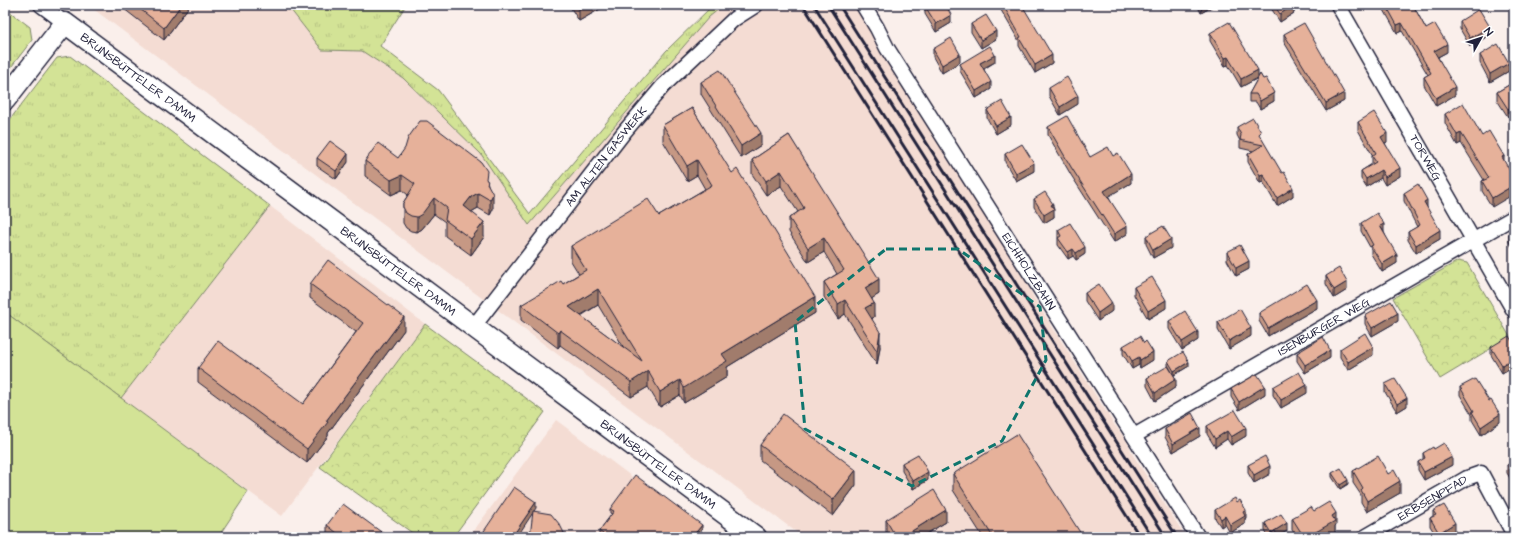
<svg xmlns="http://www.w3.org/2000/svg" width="1519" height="542" viewBox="0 0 1519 542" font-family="'Architects Daughter',sans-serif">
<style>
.built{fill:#f4dcd3}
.grass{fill:url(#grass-tufts);stroke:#7a8268}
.forest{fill:url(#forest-crowns);stroke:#7a8268}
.garden{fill:#d3e396;stroke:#7a8268}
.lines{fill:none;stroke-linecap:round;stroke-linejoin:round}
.street-casing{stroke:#22223b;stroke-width:17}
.secondary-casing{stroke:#22223b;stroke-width:23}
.street{stroke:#fff;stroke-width:14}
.secondary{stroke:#fff;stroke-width:20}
.rail{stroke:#22223b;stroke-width:3}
.wall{fill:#c69884;stroke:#22223b;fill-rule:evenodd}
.shaded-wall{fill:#a17c6c;stroke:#22223b}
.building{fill:#e6b19a;stroke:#22223b;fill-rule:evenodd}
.marked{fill:none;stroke:#0f766e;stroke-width:3;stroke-dasharray:8 5;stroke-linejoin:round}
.labels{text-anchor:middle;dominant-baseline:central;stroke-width:3;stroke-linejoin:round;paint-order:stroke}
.street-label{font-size:12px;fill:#22223b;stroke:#fff}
</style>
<defs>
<pattern id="grass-tufts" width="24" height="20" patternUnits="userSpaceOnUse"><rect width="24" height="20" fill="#d3e396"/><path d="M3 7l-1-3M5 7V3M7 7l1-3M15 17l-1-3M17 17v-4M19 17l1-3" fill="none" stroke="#b5c282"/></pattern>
<pattern id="forest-crowns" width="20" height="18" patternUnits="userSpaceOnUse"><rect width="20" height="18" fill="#d3e396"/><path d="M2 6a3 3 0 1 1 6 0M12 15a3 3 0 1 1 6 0" fill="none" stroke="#b5c282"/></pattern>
</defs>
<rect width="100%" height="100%" fill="#faefeb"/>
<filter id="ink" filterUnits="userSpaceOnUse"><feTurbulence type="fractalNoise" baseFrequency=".025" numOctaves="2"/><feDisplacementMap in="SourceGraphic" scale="8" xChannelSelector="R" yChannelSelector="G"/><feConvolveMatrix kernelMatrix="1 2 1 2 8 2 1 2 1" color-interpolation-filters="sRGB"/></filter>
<g filter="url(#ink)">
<!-- built -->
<path class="built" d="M88,5H287L322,50L362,51L403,78L481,154L529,225L709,17L724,5H854L1027,283L1034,298L1114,424L1127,441L1133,455L1186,537H803Z
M270,206L425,324L282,516L121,398Z
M556,420L702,529L695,537H469Z"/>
<!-- grass -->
<path class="grass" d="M287,5H406L380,46L438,90L530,214L666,51L713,5H724L709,17L529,225L481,154L403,78L362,51L322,50Z
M5,8L30,27L32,40L5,75Z
M70,56L270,206L121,398L5,312V126L57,58Z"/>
<!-- forest -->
<path class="forest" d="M1458,261L1467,263L1510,337L1440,379L1393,298Z
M425,324L545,412L453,537H418L320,467Z"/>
<!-- garden -->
<path class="garden" d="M5,312L248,492L218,537H5Z"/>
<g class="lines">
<!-- street casing -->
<g class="street-casing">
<g id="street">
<path d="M41,5L65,23"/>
<path id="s1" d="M863,5L877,28L887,48L944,138L1198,537"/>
<path id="s2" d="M1338,5L1514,311"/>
<path id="s3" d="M474,326L625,131L663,86L734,19L756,5"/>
<path id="s4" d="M1134,436L1514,217"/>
<path id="s5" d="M1365,537L1467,478L1481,473L1514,535"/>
</g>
</g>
<!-- secondary casing -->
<g class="secondary-casing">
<g id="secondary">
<path id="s6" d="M5,100L65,23L756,537"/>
</g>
</g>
<!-- street -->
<use href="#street" class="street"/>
<!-- secondary -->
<use href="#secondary" class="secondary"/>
<!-- rail -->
<path class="rail" d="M803,5L1140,537
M814,5L1152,537
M828,5L1166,537
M839,5L1177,537"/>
</g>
<!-- wall -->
<path class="wall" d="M119,5H190L164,40Z
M569,5H607L579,21Z
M998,5H1022L1052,63L1035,73L1019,46V41Z
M1197,5H1215L1201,13Z
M1269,5H1294V13L1280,22Z
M1383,5H1413L1426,29L1447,52L1438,57L1455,95L1436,106L1424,85V77L1428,75L1402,31L1397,33L1383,8Z
M925,6L951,23L936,32L925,14Z
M1460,21L1490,35L1470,46L1460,29Z
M971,24L996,39L981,48L971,32Z
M1210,33L1258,78L1241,87L1228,65L1225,66L1210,41Z
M1284,34L1344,101L1326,111L1284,42Z
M933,49L960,62L942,73L933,57Z
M1480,55L1509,71L1490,82L1480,63Z
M995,62L984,69L991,89L976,98L960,71V64Z
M1260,74L1274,101L1260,109L1256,102H1249V94Z
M701,82L761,145L741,158L701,94Z
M1514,82L1508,117L1497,100V92Z
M1049,88L1078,104L1060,115L1049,96Z
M692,108L815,313L727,367V377L684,403L680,395L660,407L648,387L631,397L560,345L558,348L521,320V305L563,284L579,274L571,261V246L659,216L705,189L697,175L687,181L663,141V125ZM598,305L624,348L581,316Z
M987,110L1011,125L996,134L987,118Z
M1445,114L1482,136L1504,156L1492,207L1482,191V181L1484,180L1461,143L1457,145L1445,123Z
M1358,122L1387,142L1385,143L1400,176L1385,185L1381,178L1366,187L1361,179V171L1372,164V156H1373L1358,130Z
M1048,127L1090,157L1113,156L1131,183L1108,196L1127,234L1114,242L1071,175L1048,135Z
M1237,127L1261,138L1293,196L1277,206L1263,182L1260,183L1248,162V154L1253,151L1240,148V141L1237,135Z
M789,135L879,294L872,298L874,317L872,319L880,347L877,365L845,314L838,319L824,297V282L837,274L824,252L808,262L789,232V218L798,212L781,186L766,195L752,174V160Z
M1005,154L1034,171L1016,181L1005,162Z
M317,158L348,162L336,179L317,166Z
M398,158L487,180L493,209L490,215L478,208L471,212L484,237L471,255L445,236V222L434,214L422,229L417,232L411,231L406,228L403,223V203L408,195L402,190L391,195L365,176V161Z
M1404,193L1427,208L1440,239L1416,253L1408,240V232L1417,227L1404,201Z
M1034,199L1053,207L1054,217L1044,223L1034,207Z
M1361,223L1384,232L1397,263L1382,272L1371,254V249L1361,231Z
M1058,230L1085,254L1076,260L1073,256L1068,259L1058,245Z
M1514,231V250L1509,242V234Z
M1146,236L1171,248L1153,258L1146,244Z
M1227,252L1249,269L1236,276L1227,260Z
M1326,276L1347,290L1334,298L1326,284Z
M310,284L404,330L328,433V436L307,463L198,382V368L303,404L356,332L310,298Z
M1134,287L1166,308L1148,319L1134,295Z
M1085,293L1112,311L1098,321L1085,301Z
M1317,308L1268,336L1259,321V313Z
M1365,316L1398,321L1372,336L1365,324Z
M1169,321L1198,340L1182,350L1169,329Z
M1218,322L1251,336L1229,349L1218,330Z
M1514,344V371L1512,367L1502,373L1491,355V347Z
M1123,346L1153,360L1140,368L1139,365L1132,369L1123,354Z
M1340,349L1373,355L1348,370L1340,357Z
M1297,353L1330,358L1305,373L1297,361Z
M1168,361L1189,366L1174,375L1176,387L1155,401L1147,386V378L1173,374L1168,365Z
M1385,384L1407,406L1397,412L1385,392Z
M1273,387L1307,393L1281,408L1273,395Z
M1460,387L1500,422L1481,435L1472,420V415L1460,395Z
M1231,389L1265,394L1239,410L1231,397Z
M1207,426L1246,436L1231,445L1227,439L1215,447L1207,434Z
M1165,429L1200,436L1173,452L1165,437Z
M760,445L856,485L833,516L760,460Z
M1434,449L1452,465L1424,480L1418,470V462L1423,460V453Z
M1514,461V485L1507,473V465Z
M902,463L928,480L913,489L902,471Z
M1248,465L1270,474L1254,483L1248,473Z
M1353,471L1388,474L1400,493L1367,512L1361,502V495L1353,483Z
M1332,473L1348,484L1340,489L1332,477Z
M953,474L1083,537H983L953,490Z
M610,509L702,529L695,537H602L599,535V531L612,514L610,513Z
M1215,510L1246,518H1245V524L1230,533L1225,524L1221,527L1215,518Z
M1314,511L1336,525L1335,526V533L1327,537H1297L1292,530V518Z
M1433,511L1455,531L1445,537H1437L1430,526V518L1433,516Z
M886,520L946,522L921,537H889L886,532Z
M1265,523L1287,531L1268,536L1265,531Z
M327,525L388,537H327Z"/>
<!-- shaded-wall -->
<path class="shaded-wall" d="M181,5H190L164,40V28Z
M581,5H607L579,21V6Z
M1202,5H1215L1201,13Z
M1294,5V13L1280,22V14Z
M1455,5H1461L1455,9Z
M951,15V23L936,32V24Z
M1402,23V31L1397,33V25Z
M1490,27V35L1470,46V38Z
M996,31V39L981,48V40Z
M1447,44V52L1434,59V51Z
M960,54V62L942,73V65Z
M995,55V62L980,70V63Z
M1052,55V63L1035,73V65Z
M1228,57V65L1225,66V58Z
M1509,63V71L1490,82V74Z
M1258,70V78L1241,87V79Z
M991,82V89L976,98V91Z
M1455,87V95L1436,106V98Z
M1274,93V101L1260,109V101Z
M1344,93V101L1326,111V103Z
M1078,96V104L1060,115V107Z
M1514,105V113L1508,117V109Z
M1011,117V125L996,134V126Z
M761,133V145L741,158V146Z
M1387,133V142L1381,145V137Z
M1461,133V143L1457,145V135Z
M348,154V162L336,179V171Z
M1504,156V165L1502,157Z
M697,160V175L687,181V166Z
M1034,163V171L1016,181V173Z
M1400,168V176L1385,185V177Z
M1381,170V178L1366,187V179Z
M781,171V186L766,195V181Z
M1131,174V183L1104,199V191Z
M1263,174V182L1260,183V175Z
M402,175V190L391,195V180Z
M1514,185V194L1492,207V198Z
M1293,188V196L1277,206V198Z
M478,193V208L471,212L464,206L471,197Z
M493,194V209L490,215V200Z
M434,198V214L422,229L417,232V217Z
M1427,200V208L1424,202Z
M1053,204V209H1054V217L1044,223V215L1051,205Z
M484,222V237L471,255V239Z
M1384,224V232L1380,226Z
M1127,226V234L1114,242V234Z
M1440,230V239L1416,253V245Z
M824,238V252L808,262V248Z
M1171,239V248L1153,258V250Z
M1085,247V254L1076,260V253Z
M1073,249V256L1068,259V252Z
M1397,255V263L1382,272V264Z
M1249,261V269L1236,276V268Z
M879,279V294L865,303V288Z
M1347,282V290L1334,298V290Z
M598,289V305L569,322V307Z
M815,297V313L727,367V377L684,403V388L722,354Z
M845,300V314L838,319V304Z
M1166,300V308L1148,319V311Z
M1317,300V308L1268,336V328Z
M874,303V317L865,323V308Z
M1112,303V311L1098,321V313Z
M1398,313V321L1372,336V328Z
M404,317V330L328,433V436L307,463V449L326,421Z
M1251,328V336L1229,349V341Z
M560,330V345L558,348V333Z
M880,332V347L877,365V351Z
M1198,332V340L1182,350V342Z
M1373,347V355L1348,370V362Z
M1330,350V358L1305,373V365Z
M1153,352V360L1140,368V360Z
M1139,357V365L1132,369V361Z
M1512,359V367L1502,373V365Z
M1189,362V366L1174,375V371Z
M648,371V387L631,397V382Z
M1176,379V387L1155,401V393Z
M680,380V395L660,407V392Z
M1307,385V393L1281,408V400Z
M1265,386V394L1239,410V402Z
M1407,398V406L1397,412V404Z
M1500,414V422L1481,435V427Z
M1200,428V436L1173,452V444Z
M1246,428V436L1231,445V437Z
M1227,431V439L1215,447V439Z
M1452,457V465L1424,480V472Z
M1270,466V474L1254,483V475Z
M856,470V485L833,516V500Z
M928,472V480L913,489V481Z
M1348,480V484L1340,489V485Z
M1400,481V493L1367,512V501Z
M536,502V508L517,537H512Z
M946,510V522L921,537H902Z
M1246,510V518H1245V524L1230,533V525L1243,512Z
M1336,513V525L1335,526V533L1327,537H1307L1332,516Z
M1225,516V524L1221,527V519Z
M1287,523V531L1277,537H1271V533Z
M1455,523V531L1445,537H1439V533Z
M702,525V529L695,537H692Z"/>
<!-- building -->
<path class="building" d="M135,5H181L164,28Z
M927,5H946L951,15L936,24L925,6Z
M1003,5H1022L1052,55L1035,65L1019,38L1021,37Z
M1274,5H1294L1280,14Z
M1386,5H1413L1426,29L1435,24L1447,44L1434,51L1455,87L1436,98L1424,77L1431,73L1402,23L1397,25Z
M1479,9L1490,27L1470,38L1460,21Z
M986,15L996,31L981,40L971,24Z
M1229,22L1258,70L1241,79L1228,57L1225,58L1210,33Z
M1304,23L1344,93L1326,103L1284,34Z
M951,38L960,54L942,65L933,49Z
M1498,44L1509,63L1490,74L1480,55Z
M990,46L995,55L980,63L991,82L976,91L960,64Z
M720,70L761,133L741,146L701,82Z
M1260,74L1263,79L1266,78L1274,93L1260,101L1256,94H1249Z
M1067,77L1078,96L1060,107L1049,88Z
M1514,82V105L1508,109L1497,92Z
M1002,101L1011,117L996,126L987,110Z
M1463,103L1482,136L1489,131L1504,156L1502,157L1514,178V185L1492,198L1482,181L1489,178L1461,133L1457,135L1445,114Z
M692,108L732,173L737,169L815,297L722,354L727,361L684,388L680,380L660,392L648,371L631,382L560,330L558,333L521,305L561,281L563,284L586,270L571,246L648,199L659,216L712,185L697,160L687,166L663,125ZM598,289L642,361L569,307Z
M1374,112L1387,133L1381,137L1400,168L1385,177L1381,170L1366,179L1361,171L1376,162L1372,156L1376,153L1358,122Z
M1067,116L1090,157L1108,147L1113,156L1118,153L1131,174L1104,191L1127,226L1114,234L1071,167L1048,127Z
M1253,118L1261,132L1259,134L1282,173L1284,172L1293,188L1277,198L1263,174L1260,175L1248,154L1263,145L1240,140L1241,135L1237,127Z
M420,121H427L481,162L487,171L486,179L488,182L487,183L493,194L490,200L478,193L471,197L464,206L484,222L471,239L445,220L447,208L434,198L422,214L417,217L411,216L406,213L403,207V203L415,184L402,175L391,180L365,161L378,143L398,158L405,148L408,138Z
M789,135L879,279L865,288L874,303L865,308L880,332L877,351L845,300L838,304L824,282L844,270L824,238L808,248L789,218L804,208L781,171L766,181L752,160Z
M330,141L348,154L336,171L317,158Z
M1022,144L1034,163L1016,173L1005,154Z
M1418,184L1427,200L1424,202L1440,230L1416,245L1408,232L1420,225L1404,193Z
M1045,192L1053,204L1051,205L1054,209L1044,215L1034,199Z
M1377,213L1384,224L1380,226L1397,255L1382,264L1371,246L1373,245L1361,223Z
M1070,223L1085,247L1076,253L1073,249L1068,252L1058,238L1061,236L1058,230Z
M1163,226L1171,239L1153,250L1146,236Z
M1514,231V242L1509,234Z
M1240,245L1249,261L1236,268L1227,252Z
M328,260L404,317L326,421L328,422L307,449L198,368L218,341L303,404L363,323L310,284Z
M1339,268L1347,282L1334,290L1326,276Z
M1152,277L1166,300L1148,311L1134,287Z
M1099,284L1112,303L1098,313L1085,293Z
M1307,284L1317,300L1268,328L1259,313Z
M1391,301L1398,313L1372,328L1365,316Z
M1240,309L1251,328L1229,341L1218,322Z
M1185,311L1198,332L1182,342L1169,321Z
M1365,333L1373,347L1348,362L1340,349Z
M1140,336L1144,343L1146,341L1153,352L1140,360L1139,357L1132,361L1123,346Z
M1509,336L1514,344V363L1512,359L1502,365L1491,347Z
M1323,337L1330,350L1305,365L1297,353Z
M1183,352L1189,362L1174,371L1168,361Z
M1168,366L1176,379L1155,393L1147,378Z
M1299,372L1307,385L1281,400L1273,387Z
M1257,374L1265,386L1239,402L1231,389Z
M1395,379L1407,398L1397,404L1385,384Z
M1475,379L1489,401L1491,400L1500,414L1481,427L1472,412L1474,411L1460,387Z
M1235,410L1246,428L1231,437L1227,431L1215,439L1207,426Z
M1192,413L1200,428L1173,444L1165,429Z
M783,414L856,470L833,500L760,445Z
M1017,434L1083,537H993L953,474Z
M1444,443L1452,457L1424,472L1418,462L1425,458L1423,453L1433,447L1434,449Z
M918,454L928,472L913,481L902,463Z
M1265,456L1270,466L1254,475L1248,465Z
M1378,456L1388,474L1394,470L1400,481L1367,501L1361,490L1363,488L1353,471Z
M1514,461V477L1507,465Z
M1341,468L1348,480L1340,485L1332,473Z
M635,475L702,525L692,537H607L599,531L614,511L610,509Z
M514,487L536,502L512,537H480Z
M934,490L946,510L902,537H896L886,520Z
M1235,498L1237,502L1240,500L1246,510L1243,512L1245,516L1230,525L1225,516L1221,519L1215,510Z
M1329,502L1336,513L1332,516L1335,521L1307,537H1304L1292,518L1311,507L1314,511Z
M343,504L388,537H342L327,525Z
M1444,505L1455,523L1439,533L1430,518L1436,515L1433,511Z
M533,511L551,514L560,525L566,537H530Z
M1281,514L1287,523L1271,533L1265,523Z
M1275,531L1278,537H1266Z
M1497,532L1500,537H1489Z"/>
</g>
<!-- marked area -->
<path class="marked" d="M886,249H958L1040,307L1046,360L1002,441L912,486L805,429L795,322Z"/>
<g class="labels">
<!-- street labels -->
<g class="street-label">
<text stroke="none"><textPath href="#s6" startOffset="189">BRUNSBÜTTELER DAMM</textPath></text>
<text stroke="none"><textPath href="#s3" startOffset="215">AM ALTEN GASWERK</textPath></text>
<text stroke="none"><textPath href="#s2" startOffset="176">TORWEG</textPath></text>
<text stroke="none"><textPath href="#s6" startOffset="513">BRUNSBÜTTELER DAMM</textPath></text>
<text stroke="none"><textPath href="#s1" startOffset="314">EICHHOLZBAHN</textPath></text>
<text stroke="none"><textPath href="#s4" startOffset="219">ISENBURGER WEG</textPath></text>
<text stroke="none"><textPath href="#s6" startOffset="837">BRUNSBÜTTELER DAMM</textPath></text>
<text stroke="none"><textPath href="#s5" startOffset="78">ERBSENPFAD</textPath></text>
</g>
</g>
<!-- margin -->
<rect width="1519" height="542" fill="none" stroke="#fff" stroke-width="20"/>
<rect x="10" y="10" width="1499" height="522" fill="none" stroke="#22223b" stroke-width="1.5" filter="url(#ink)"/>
<!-- north arrow -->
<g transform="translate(1481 38) rotate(51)" stroke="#ffffff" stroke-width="3" paint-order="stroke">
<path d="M0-3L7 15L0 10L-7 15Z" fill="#22223b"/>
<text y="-6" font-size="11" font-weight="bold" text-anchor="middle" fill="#22223b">N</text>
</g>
</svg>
